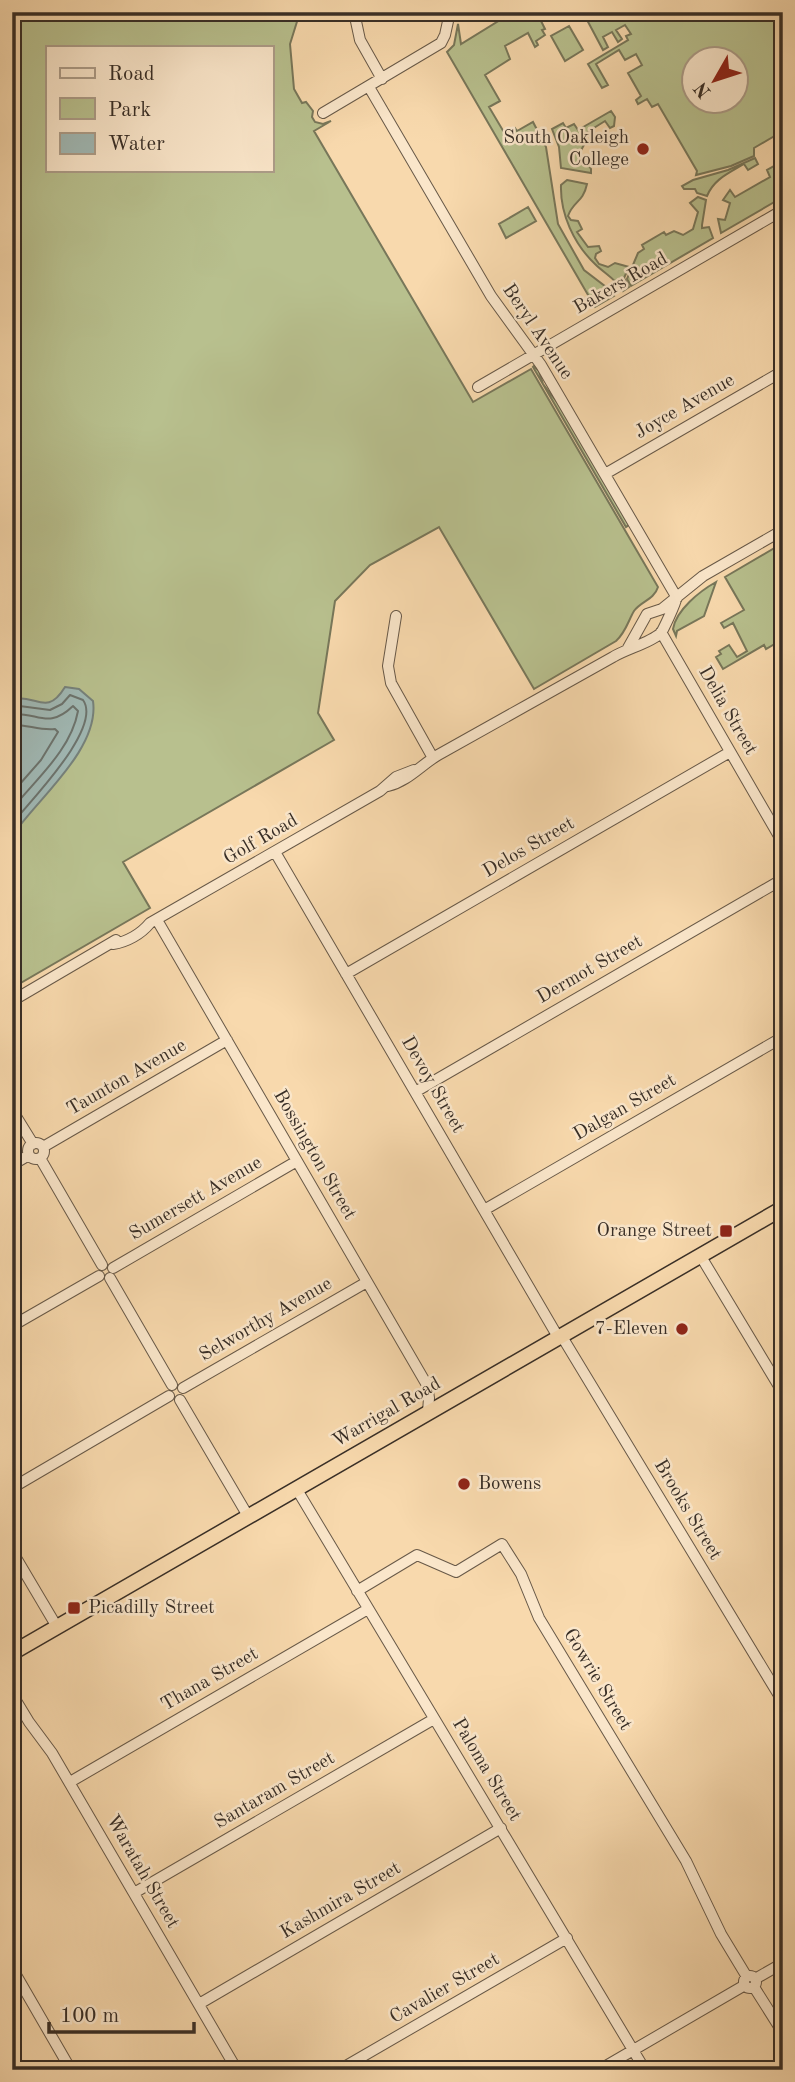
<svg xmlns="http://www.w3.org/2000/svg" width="795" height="2082" viewBox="0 0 795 2082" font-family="'Old Standard TT',serif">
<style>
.green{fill:#b8c08e;stroke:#78775a;stroke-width:2;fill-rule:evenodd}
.water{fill:#a0b8b4;stroke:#76817b;stroke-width:2}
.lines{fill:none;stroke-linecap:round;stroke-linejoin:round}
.shore{stroke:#6c736d;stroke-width:2}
.minor-casing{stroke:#685948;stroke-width:12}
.highway-casing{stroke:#382e26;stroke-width:17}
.minor{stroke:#fae6ca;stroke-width:10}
.highway{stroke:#f8d9ad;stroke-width:14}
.poi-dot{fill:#8f2418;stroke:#fae6ca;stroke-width:2.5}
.labels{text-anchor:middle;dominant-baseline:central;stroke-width:5;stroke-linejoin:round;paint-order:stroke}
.poi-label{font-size:19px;fill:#382e26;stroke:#fae6ca;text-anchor:end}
.street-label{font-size:19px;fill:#382e26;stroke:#fae6ca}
</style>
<rect width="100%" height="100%" fill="#f8d9ad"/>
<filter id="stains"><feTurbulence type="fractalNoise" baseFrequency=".00286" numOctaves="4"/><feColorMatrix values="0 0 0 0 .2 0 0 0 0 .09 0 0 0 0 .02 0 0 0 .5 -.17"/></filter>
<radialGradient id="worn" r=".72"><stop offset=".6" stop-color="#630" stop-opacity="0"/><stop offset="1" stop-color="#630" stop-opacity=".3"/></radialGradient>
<!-- green -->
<path class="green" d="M12,12H300L290,44L294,89L302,103L306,102L313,111L312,117L315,122L323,124L331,121L314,131L473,402L531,369L658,587C654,600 641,601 634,611C628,621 626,632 616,641L534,689L439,527L370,565L335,601L318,713L334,740L123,862L150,908L12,988ZM47,47H271V170H47Z
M513,12H552L540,19L545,29L542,30L545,35L536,41L538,45L535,47L528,33L505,46L510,59L485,75L500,101L489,107L505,134L515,128L517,131L533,122L546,147L558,224L584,270L610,290L614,296L595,307L447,52L454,45L458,24L461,44Z
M566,12H783V131L754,148V156L731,166L696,175L697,171L658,104L652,107L647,99L638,104L636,100L641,96L628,73L642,65L636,54L625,60L619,50L596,64L608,85L602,88L588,64L628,40L626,36L631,34L625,25L616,30L622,39L618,42L612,32L603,37L608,47L603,50L586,18L583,19L580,14L570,19ZM694,60H736V102H694Z
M569,26L583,50L565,61L551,36Z
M611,111L615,117L614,126L610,128L605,121L581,136L585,143L579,154L581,158L586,160L591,169V173L561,168L559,147L552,129L563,123L566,128L574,124L578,130Z
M755,158L758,164L748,170L744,164C729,173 714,179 707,196L697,193L695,189H684L682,186L693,180L728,170Z
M776,165L779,172L783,170V197L721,233L718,219L725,220L730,203L723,200L730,190L735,197L770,177L767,170Z
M567,180L587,184C583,203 573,201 568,216L571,220L578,221L582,229L577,232L588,247L599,246L601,251L596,254L595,258L599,264L608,267L615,263L629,267L624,278L629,287L623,291C615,278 605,274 595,264C574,244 560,214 561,185Z
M698,197L706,200L702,225V228L709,227L713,238L631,286L627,279L638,253L644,249L642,245L664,232L666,235L674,231L683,235L693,229L698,212L690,203Z
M528,207L536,221L506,238L499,224Z
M534,366L539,371L543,384L561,407L629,525L626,527L533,367Z
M783,543V639L766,649L764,645L723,669L716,657L721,654L719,651L729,645L737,657L747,651L733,623L724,628L721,623L744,610L725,577Z
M716,582L704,616L677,631L676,636L673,629C676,610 700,591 716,582Z"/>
<!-- water -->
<path class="water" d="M65,687L79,689L93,701C100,749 37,799 12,836V699C36,693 46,718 65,687Z"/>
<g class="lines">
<!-- shore -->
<path class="shore" d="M12,705L50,710L62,704L70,695L83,700C103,728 29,802 12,824
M12,714C38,712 48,730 73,706L78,711C71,750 36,779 12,809
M12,725C26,724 40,731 55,729L58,732L41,760L12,793"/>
<!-- minor casing -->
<g class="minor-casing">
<path id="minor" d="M354,12L360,40L382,79
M369,87L491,296L541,365L677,598
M323,113L441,43L445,35L450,12
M478,387L783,210
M605,474L783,371
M396,616L388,666L391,683L433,758
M661,632L783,843
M628,648L647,614L662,609L703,576L783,530
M388,786C408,781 421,765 438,755C496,722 555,690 613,657C626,649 650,643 661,633C663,630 676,603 676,599
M275,852L558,1337
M157,920L427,1385L429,1398L428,1412
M113,944C127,942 141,934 150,923L380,791L396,777L414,770
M346,974L730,752
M12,1001L116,940
M415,1092L783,879
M12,1110L33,1144
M28 1151a8 8 0 1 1 16 0a8 8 0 1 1-16 0Z
M43,1147L227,1040
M40,1158L102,1265
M12,1165L29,1155
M484,1210L783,1037
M700,1255L783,1393
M113,1268L297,1161
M110,1278L172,1385
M12,1326L99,1276
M561,1335L783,1702
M183,1388L367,1282
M180,1400L248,1516
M12,1488L169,1396
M296,1488L645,2070
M12,1551L57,1627
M357,1591L417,1555L456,1572L502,1544L521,1574L539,1618L686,1861L721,1934L747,1977
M12,1694L29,1722L52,1753L237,2070
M70,1782L368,1609
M134,1893L434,1719
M12,1968L71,2070
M744 1982a6 6 0 1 1 12 0a6 6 0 1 1-12 0Z
M755,1979L783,1963
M754,1987L783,2033
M199,2004L501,1828
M339,2070L567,1938
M599,2070L745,1985"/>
</g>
<!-- highway casing -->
<g class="highway-casing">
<path id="highway" d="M12,1653L783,1208"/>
</g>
<!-- minor -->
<use href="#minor" class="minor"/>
<!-- highway -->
<use href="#highway" class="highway"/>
</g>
<!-- markers -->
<g class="poi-dot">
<circle cx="643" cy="149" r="7"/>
<rect x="719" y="1224" width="14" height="14" rx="3.5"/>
<circle cx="682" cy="1329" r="7"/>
<circle cx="464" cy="1484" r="7"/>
<rect x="67" y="1601" width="14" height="14" rx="3.5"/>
</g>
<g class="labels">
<!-- poi labels -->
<g class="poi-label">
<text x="629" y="138">South Oakleigh<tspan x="629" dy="22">College</tspan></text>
<text x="712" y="1231">Orange Street</text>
<text x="668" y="1329">7-Eleven</text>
<text x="478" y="1484" text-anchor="start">Bowens</text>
<text x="88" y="1608" text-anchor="start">Picadilly Street</text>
</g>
<!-- street labels -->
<g class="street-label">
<text transform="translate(621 284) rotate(-30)">Bakers Road</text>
<text transform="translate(537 332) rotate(56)">Beryl Avenue</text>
<text transform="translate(685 407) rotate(-30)">Joyce Avenue</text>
<text transform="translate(727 711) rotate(60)">Delia Street</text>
<text transform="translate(261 840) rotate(-30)">Golf Road</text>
<text transform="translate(529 848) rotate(-30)">Delos Street</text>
<text transform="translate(590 970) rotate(-30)">Dermot Street</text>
<text transform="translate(127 1078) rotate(-30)">Taunton Avenue</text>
<text transform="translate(432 1085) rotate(60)">Devoy Street</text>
<text transform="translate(625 1108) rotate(-30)">Dalgan Street</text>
<text transform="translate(314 1155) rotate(60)">Bossington Street</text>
<text transform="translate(196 1199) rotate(-30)">Sumersett Avenue</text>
<text transform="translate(266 1320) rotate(-30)">Selworthy Avenue</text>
<text transform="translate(387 1413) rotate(-30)">Warrigal Road</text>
<text transform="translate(687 1510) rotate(59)">Brooks Street</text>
<text transform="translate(210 1680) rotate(-30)">Thana Street</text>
<text transform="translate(597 1680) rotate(59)">Gowrie Street</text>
<text transform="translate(486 1770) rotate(59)">Paloma Street</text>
<text transform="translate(275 1791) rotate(-30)">Santaram Street</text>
<text transform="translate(142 1872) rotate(60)">Waratah Street</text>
<text transform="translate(341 1901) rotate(-30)">Kashmira Street</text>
<text transform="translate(445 1989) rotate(-30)">Cavalier Street</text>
</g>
</g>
<!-- margin -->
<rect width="795" height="2082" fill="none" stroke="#f8d9ad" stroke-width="42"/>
<rect x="14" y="14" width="767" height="2054" fill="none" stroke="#382e26" stroke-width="3.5"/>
<rect x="21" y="21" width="753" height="2040" fill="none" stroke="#382e26" stroke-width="2"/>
<!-- legend -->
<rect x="46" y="46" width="228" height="126" fill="#fae6ca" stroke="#ac9c88" stroke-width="2"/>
<rect x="60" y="68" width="35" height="10" fill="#fae6ca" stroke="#ac9c88" stroke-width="2"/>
<text x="108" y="80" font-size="21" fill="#382e26">Road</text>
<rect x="60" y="98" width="35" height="21" fill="#b8c08e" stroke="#ac9c88" stroke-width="2"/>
<text x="108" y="116" font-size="21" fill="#382e26">Park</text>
<rect x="60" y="133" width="35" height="21" fill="#a0b8b4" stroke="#ac9c88" stroke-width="2"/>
<text x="108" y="150" font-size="21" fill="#382e26">Water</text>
<!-- north arrow -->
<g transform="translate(715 80) rotate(231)"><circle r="33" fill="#fae6ca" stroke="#ac9c88" stroke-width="2"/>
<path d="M0-5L12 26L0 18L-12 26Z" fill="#8f2418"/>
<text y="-10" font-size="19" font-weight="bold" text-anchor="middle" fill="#382e26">N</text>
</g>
<!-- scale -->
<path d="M49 2022v10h145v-10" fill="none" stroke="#382e26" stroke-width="3.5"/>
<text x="60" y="2022" font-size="21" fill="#382e26" stroke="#fae6ca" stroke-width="5" paint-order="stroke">100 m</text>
<rect width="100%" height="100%" filter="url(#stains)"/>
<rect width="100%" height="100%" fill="url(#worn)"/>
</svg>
